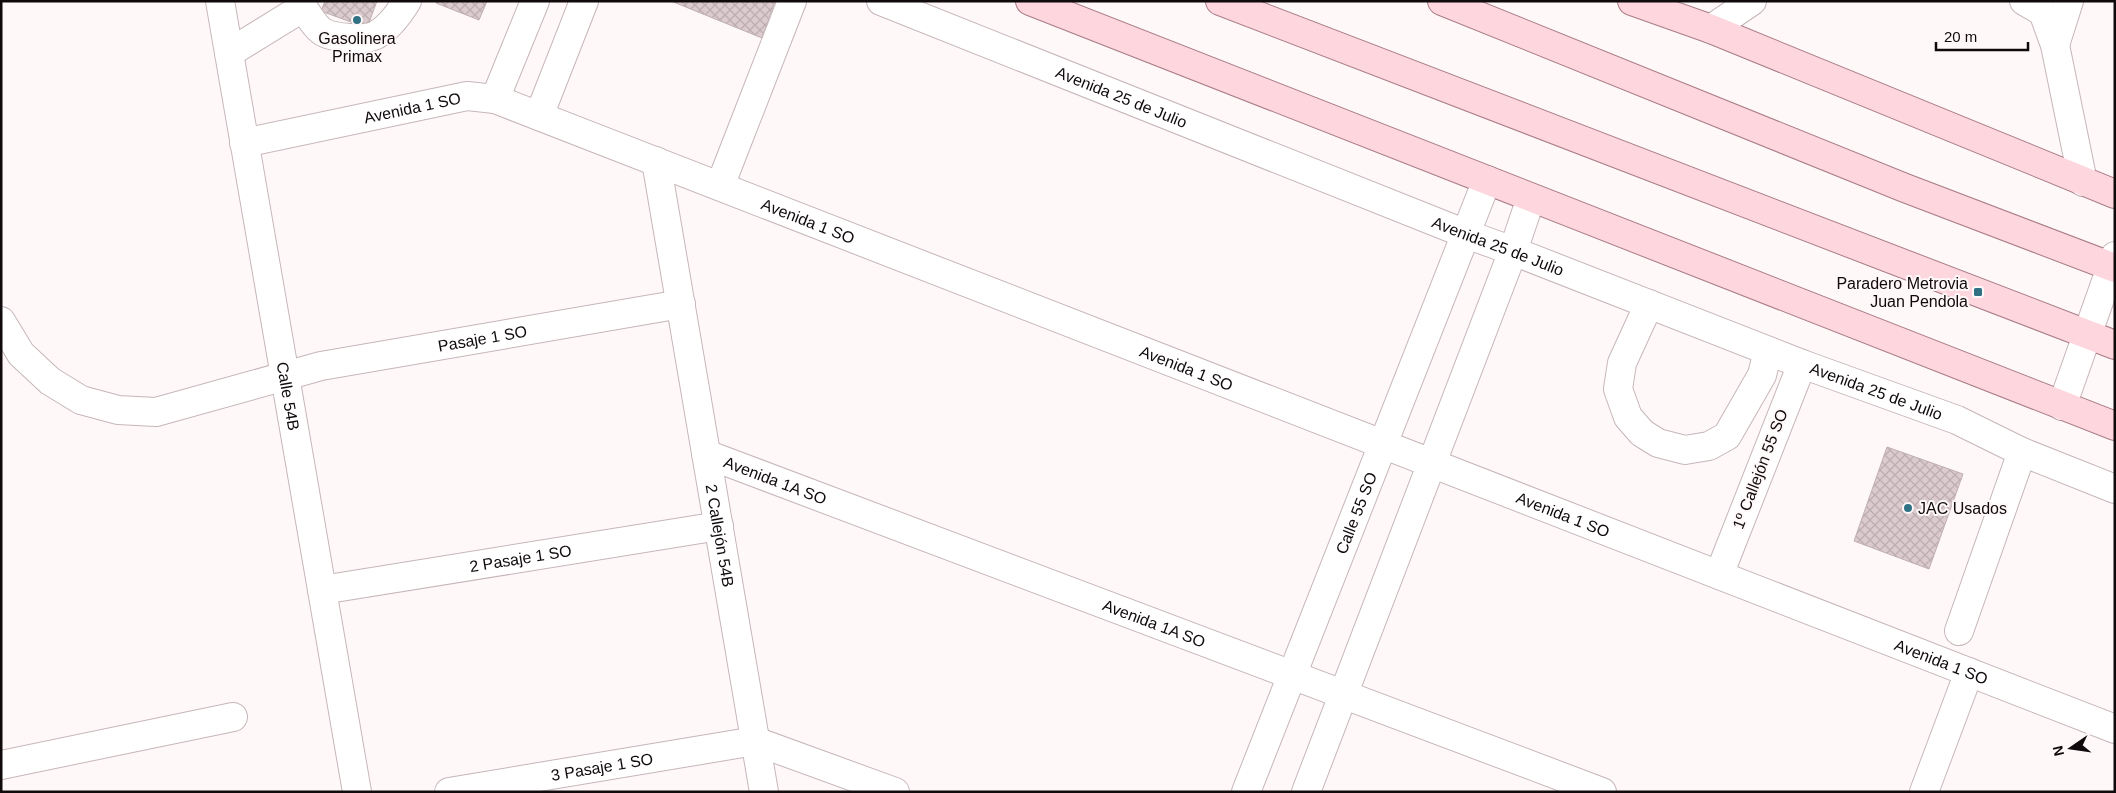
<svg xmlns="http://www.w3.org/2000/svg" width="2116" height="793" viewBox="0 0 2116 793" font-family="Arial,sans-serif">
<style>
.building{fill:url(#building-cross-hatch);stroke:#bfafb2}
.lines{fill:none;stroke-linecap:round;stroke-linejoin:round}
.minor-casing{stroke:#c6b6b9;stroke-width:30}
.major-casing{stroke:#a97c86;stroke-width:30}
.minor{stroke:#fff;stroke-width:28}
.major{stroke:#fdd6de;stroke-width:28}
.poi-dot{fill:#307184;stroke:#fff8f9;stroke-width:2}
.labels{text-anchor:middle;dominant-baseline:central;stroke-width:4;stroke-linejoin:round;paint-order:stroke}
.poi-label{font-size:16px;fill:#100a0c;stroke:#fff8f9}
.street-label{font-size:16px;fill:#100a0c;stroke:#fff8f9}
</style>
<defs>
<pattern id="building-cross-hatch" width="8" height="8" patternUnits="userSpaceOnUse" patternTransform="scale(1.25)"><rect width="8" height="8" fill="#dccbce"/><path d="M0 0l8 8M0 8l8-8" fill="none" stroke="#bcadb0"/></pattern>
</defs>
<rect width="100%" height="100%" fill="#fff8f9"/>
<!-- building -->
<path class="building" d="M325,1H377L367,28L321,11Z
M437,1H487L479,20L436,3Z
M671,1H775L762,38Z
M1887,447L1963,474L1929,569L1854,541Z"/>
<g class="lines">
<!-- minor casing -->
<g class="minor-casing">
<g id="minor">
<path id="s1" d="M220,1L357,792"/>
<path d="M301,1C303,9 316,28 323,32C333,38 366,41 376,35C389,28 399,14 407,1"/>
<path id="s2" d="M881,1L1466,234L1513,251L1802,364L1957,420L2022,452L2115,489"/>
<path d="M2024,1L2043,12L2055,45L2083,182"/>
<path d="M1711,29L1752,1"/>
<path d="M2055,45L2069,1"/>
<path d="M229,53L302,8"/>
<path d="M495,99L535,1"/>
<path d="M539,116L584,1"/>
<path id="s3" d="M244,143L467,96L495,99L2115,729"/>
<path id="s4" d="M656,161L764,792"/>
<path d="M720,186L792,1"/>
<path d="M1649,304L1622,363L1618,389L1628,417L1642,433L1658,443L1685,450L1709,446L1727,436L1762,375L1768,351"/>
<path id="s5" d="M1,321L21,354L50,381L81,400L118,410L156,412L321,366L681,304"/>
<path d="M2062,406L2115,256"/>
<path id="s6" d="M706,454L1602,792"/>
<path d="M1719,575L1802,364"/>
<path id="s7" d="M322,590L719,526"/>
<path d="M1959,631L2022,452"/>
<path d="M1,765L233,717"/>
<path id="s8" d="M449,792L755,741L895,792"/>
<path id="s9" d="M1246,792L1487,180"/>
<path d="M1306,792L1513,251L1531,198"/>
<path d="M1924,792L1969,672"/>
</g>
</g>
<!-- major casing -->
<g class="major-casing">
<path id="major" d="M1030,1L2115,426
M1220,1L2115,345
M1442,1L1905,188L2115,268
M1632,1L1711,29L2115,194"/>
</g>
<!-- minor -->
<use href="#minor" class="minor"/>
<!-- major -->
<use href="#major" class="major"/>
</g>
<!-- markers -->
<g class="poi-dot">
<circle cx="357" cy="20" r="5"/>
<rect x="1973" y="287" width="10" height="10" rx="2.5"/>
<circle cx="1908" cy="508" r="5"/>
</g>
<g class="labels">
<!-- poi labels -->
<g class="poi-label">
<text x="357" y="38">Gasolinera<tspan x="357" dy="18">Primax</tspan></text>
<text x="1968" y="283" text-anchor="end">Paradero Metrovia<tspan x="1968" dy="18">Juan Pendola</tspan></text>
<text x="1918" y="508" text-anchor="start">JAC Usados</text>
</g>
<!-- street labels -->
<g class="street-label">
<text stroke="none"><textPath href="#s2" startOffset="259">Avenida 25 de Julio</textPath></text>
<text stroke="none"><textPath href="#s3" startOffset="172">Avenida 1 SO</textPath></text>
<text stroke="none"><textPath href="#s3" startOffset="592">Avenida 1 SO</textPath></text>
<text stroke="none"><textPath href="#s2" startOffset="664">Avenida 25 de Julio</textPath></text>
<text stroke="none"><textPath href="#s5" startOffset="526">Pasaje 1 SO</textPath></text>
<text stroke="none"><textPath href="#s3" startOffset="998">Avenida 1 SO</textPath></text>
<text stroke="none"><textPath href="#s2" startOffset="1069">Avenida 25 de Julio</textPath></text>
<text stroke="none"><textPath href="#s1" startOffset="401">Calle 54B</textPath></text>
<text transform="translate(1760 469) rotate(-69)">1º Callejón 55 SO</text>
<text stroke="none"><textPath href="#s6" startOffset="74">Avenida 1A SO</textPath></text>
<text stroke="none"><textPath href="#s9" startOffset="300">Calle 55 SO</textPath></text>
<text stroke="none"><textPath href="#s3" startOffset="1402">Avenida 1 SO</textPath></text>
<text stroke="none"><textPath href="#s4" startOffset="380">2 Callejón 54B</textPath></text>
<text stroke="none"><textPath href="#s7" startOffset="201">2 Pasaje 1 SO</textPath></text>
<text stroke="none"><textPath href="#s6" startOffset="479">Avenida 1A SO</textPath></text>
<text stroke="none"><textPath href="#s3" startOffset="1808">Avenida 1 SO</textPath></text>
<text stroke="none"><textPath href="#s8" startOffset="155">3 Pasaje 1 SO</textPath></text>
</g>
</g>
<!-- border -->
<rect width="2116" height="793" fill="none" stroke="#100a0c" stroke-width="5"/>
<!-- north arrow -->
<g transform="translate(2071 748) rotate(257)" stroke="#fff8f9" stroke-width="4" paint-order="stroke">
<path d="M0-4L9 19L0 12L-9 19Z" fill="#100a0c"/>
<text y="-8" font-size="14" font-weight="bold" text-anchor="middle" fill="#100a0c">N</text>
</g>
<!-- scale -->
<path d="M1936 42v8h92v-8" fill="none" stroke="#100a0c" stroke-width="2.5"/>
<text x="1944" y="42" font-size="15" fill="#100a0c" stroke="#fff8f9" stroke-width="4" paint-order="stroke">20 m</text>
</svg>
